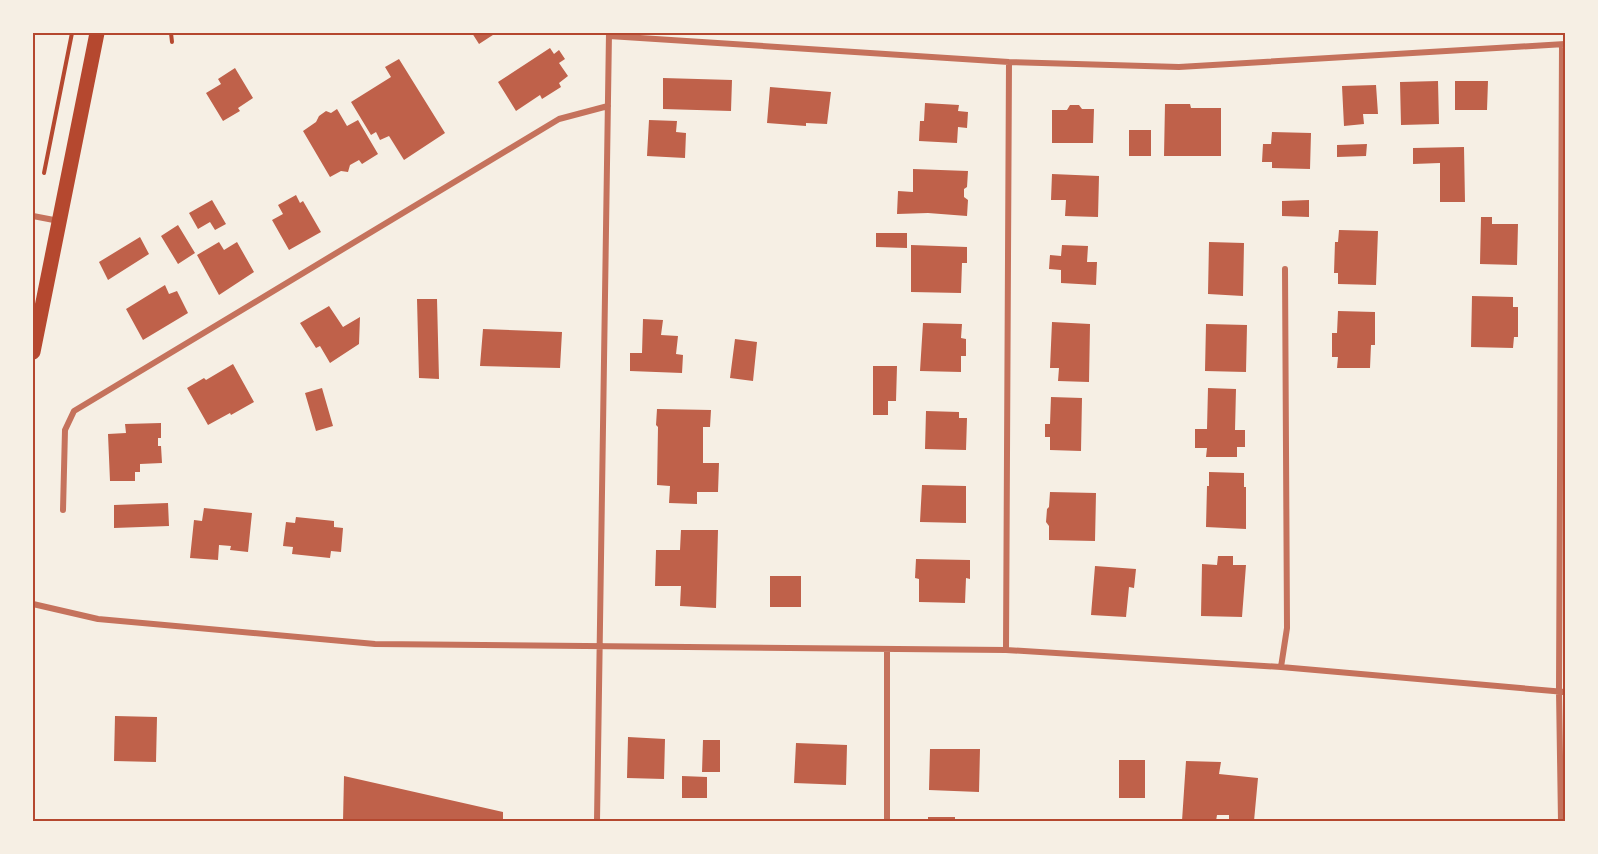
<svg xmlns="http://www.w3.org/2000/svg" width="1598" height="854" viewBox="0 0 1598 854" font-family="Arial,sans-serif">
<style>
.building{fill:#bf614a}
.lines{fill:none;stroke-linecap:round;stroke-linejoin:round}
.path{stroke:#b5482f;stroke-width:4}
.minor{stroke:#c5725c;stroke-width:6}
.primary{stroke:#b5482f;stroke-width:15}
.neatline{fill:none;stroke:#b5482f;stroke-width:2}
</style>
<rect width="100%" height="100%" fill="#f6efe4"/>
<!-- building -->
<path class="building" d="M472,33H496L479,44Z
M550,48L554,54L559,50L565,59L559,63L568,76L559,83L561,87L542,99L540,95L516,111L498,82Z
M399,59L445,133L404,160L389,136L380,140L376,132L371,135L351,102L391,77L385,67Z
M235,68L253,98L238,108L240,111L223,121L206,93L221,84L218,79Z
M663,78L732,80L731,111L663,109Z
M1438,81L1439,124L1401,125L1400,82Z
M1455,81H1488L1487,110H1455Z
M1376,85L1378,114H1363L1364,124L1344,126L1342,86Z
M770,87L831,92L827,124L806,123V126L767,123Z
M925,103L959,105L958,111L968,112L967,128L958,127L957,143L919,141L920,121H924Z
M1165,104H1190L1191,108H1221V156H1164Z
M1070,105H1079L1082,109H1094L1093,143H1052V110H1067Z
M337,109L347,126L358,120L378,154L362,164L359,160L350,165L348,172L341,171L330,177L303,131L316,122L319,116L326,111L331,113Z
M649,120L677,121L676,132L686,133L685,158L647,156Z
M1129,130H1151V156H1129Z
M1272,132L1311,133L1310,169L1272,168V162H1262L1263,144H1271Z
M1367,144L1366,156L1337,157V145Z
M1464,147L1465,202H1440V163L1413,164V148Z
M913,169L968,171L967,187L964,189V197L968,200L967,216L928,213L897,214L898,191L913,192Z
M1052,174L1099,176L1098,217L1065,216L1066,200H1051Z
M296,195L300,203L303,201L321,232L289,250L272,220L283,214L278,205Z
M212,200L226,224L215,230L210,222L198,229L189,213Z
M1309,200V217L1282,216V201Z
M1481,217H1492V224H1518L1517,265L1480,264Z
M178,225L195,253L178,264L161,236Z
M1339,230L1378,231L1376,285L1338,284V273H1334L1335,242H1338Z
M876,233H907V248L876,247Z
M140,237L149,254L108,280L99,262Z
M219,242L224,250L237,242L254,272L219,295L197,255Z
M1209,242L1244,243L1243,296L1208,294Z
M911,245L967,247V263H962L961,293L911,292Z
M1062,245L1088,246L1087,262H1097L1096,285L1061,283V270L1049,269L1050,255L1061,256Z
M165,285L169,294L177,291L188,313L143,340L126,309Z
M1472,296L1513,297V307H1518V337H1514L1513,348L1471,347Z
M417,299H437L439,379L419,378Z
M329,306L343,327L360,317L359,344L330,363L320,346L316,348L300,323Z
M1338,311L1375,312V345H1371L1370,368H1337L1338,357H1332V333H1337Z
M643,319L663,320L661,335L678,336L676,354L683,355L682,373L630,371V353H642Z
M1052,322L1090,324L1089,382L1058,381L1059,368H1050Z
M923,323L962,324L961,338L966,339V356H961V372L920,371Z
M1206,324L1247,325L1246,372L1205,371Z
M483,329L562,332L560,368L480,366Z
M735,339L757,342L753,381L730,378Z
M233,364L254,402L231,415L230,413L208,425L187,388L204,378L206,380Z
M873,366H897L896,401H888V415H873Z
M322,388L333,426L316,431L305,393Z
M1208,388L1236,389L1235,430H1245V447H1237V457H1206L1207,448H1195V429H1207Z
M1051,397L1082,398L1081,451L1050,450V437H1045V424H1050Z
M657,409L711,410L710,427H703V463H719L718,492H697V504L669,503L670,486L657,485L658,427L656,425Z
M926,411L959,412V418H967L966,450L925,449Z
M161,423V438H158V446H161L162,463L140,464V472H135V481H110L108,434L126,433L125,424Z
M1209,472L1244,473V487H1246V529L1206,527L1207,486H1209Z
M922,485L966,486V523L920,522Z
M1050,492L1096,493L1095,541L1049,540V526L1046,522L1047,509L1049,507Z
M168,503L169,526L114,528V505Z
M204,508L252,513L248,552L230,550L231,546L219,545L218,560L190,558L194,520L202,521Z
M296,517L334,521V527L343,528L341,552L331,551L330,558L292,554L293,547L283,546L286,522L295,523Z
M681,530H718L716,608L680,606L681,586H655L656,550H680Z
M1218,556H1233V565H1246L1242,617L1201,616L1202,564L1217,565Z
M916,559L970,560V579L966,578L965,603L919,602V579L915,578Z
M1095,566L1136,569L1134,588L1129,587L1126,617L1091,615Z
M770,576H801V607H770Z
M115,716L157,717L156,762L114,761Z
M628,737L665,739L664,779L627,778Z
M703,740H720V772H702Z
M796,743L847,745L846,785L794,783Z
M930,749H980L979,792L929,790Z
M1119,760H1145V798H1119Z
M1186,761L1221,762L1219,774L1258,778L1254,821H1229V815H1217L1216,821H1182Z
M344,776L503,812V821H343Z
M682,776L707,777V798H682Z
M928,817H955V821H928Z"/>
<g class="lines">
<!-- path -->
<path class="path" d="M171,33L172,42
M44,173L72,33"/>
<!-- minor -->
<path class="minor" d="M609,36L1009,62L1179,67L1565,44
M33,216L59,221
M63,510L65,430L74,411L559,119L608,106
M33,604L98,619L375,644L1006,650L1281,667L1565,692
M1006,650L1009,62
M1281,667L1287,628L1285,269
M597,821L609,33
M887,821V650
M1561,821L1559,691L1562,45"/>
<!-- primary -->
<path class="primary" d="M33,352L97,33"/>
</g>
<!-- border -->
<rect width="1598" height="854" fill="none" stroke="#f6efe4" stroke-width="69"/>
<rect x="34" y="34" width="1530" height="786" class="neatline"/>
</svg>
